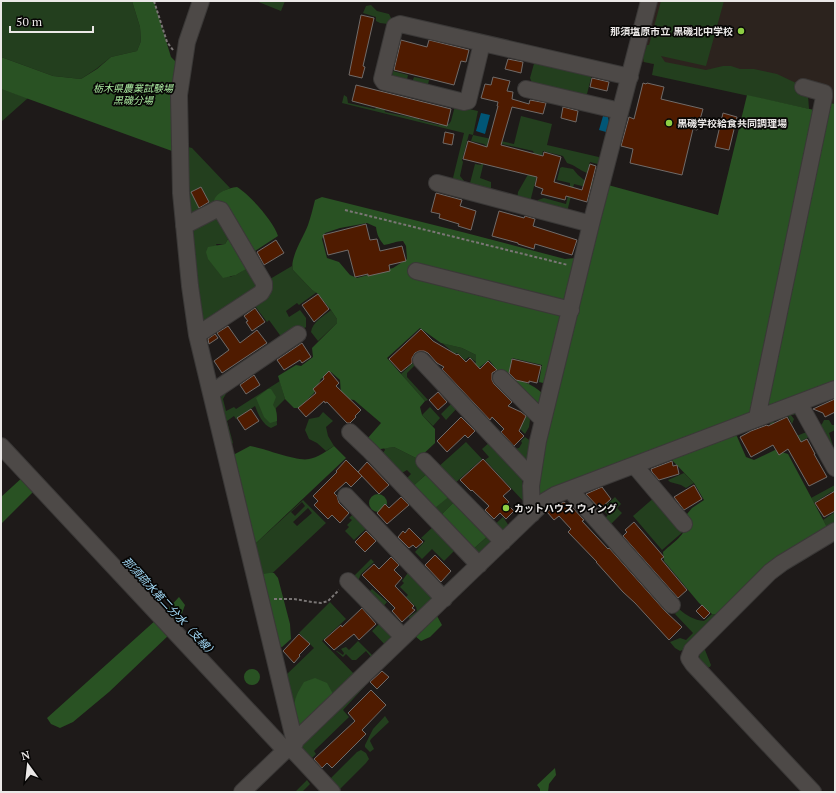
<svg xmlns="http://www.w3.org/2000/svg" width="836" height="793" viewBox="0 0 836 793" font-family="'PT Serif','Noto Sans JP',serif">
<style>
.built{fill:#2c231e}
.green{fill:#233f1e;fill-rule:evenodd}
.forest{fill:#295223;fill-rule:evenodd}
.water{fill:#015676}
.building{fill:#4f1b00;stroke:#706b69}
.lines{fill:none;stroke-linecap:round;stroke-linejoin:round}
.minor-casing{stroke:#3a3837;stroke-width:18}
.path{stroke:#7a7675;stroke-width:2;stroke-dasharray:3 2;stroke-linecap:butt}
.minor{stroke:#4d4947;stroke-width:16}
.poi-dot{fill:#8dce44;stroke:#070605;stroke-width:1.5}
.labels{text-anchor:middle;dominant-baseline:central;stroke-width:3.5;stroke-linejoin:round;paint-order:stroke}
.poi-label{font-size:10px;font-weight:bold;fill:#ebe8e7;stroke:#070605;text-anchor:start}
.park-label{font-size:10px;font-style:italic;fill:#a8e79e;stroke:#070605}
.water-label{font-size:11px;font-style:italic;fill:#a4dbf9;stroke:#070605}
</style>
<rect width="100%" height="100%" fill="#1e1a19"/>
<!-- built -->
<path class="built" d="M655,1H835V104L639,61Z"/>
<!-- green -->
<path class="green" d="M1,1H132L140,27L141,41L137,51L111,57L96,69L81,79L53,76L1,57Z
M256,1H285L281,11Z
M661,1H724L706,66L661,56L665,62L706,70L723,66H731L740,69H754L777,74L796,83L808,95L809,109L652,75L654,64L644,62L643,58L647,45H649Z
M371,5L377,11L389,14L391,18L388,24L380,23L376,21V17L363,13L366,6Z
M535,60L592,74L586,98L533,86L530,78Z
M393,71L408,75L406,84L391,80Z
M414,77L429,80L427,89L411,85Z
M1,89L28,98L1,122Z
M344,95L347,97L348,103L375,109L379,105L384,107L385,112L415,118L418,115H420L419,120L439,125L441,122L449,124L451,121L455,106L478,111L473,135L514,144L521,116L552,124L547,145L603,158L601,165L590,162L587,173C579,170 575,165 567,163L563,156L543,151L530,202L517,199L518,192L530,171L534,154L533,151L489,141L480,178L491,182V192L469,187L475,164L481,165L486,146L484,144L471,141L473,135L469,134L462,160L463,162L460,176L464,181L462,185L452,182L464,133L342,103Z
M188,147L192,148L230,188C219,193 216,195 213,207L193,217L191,214L185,149ZM201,187L211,206L201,211L191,192Z
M562,167L573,169L578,175L589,184L592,181L596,182L594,189L574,184L567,212L536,204L538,200L544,198L566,204L570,187V183L557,180L560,168Z
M217,214L228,239L225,244H216L230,277C239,274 245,271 249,262L260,287L202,325L195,267L193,228Z
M292,266L293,270L312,290L317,292L299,305L297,303L286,311L289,317L300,310L306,318V327L302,330L282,338L269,320L267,322L252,302L270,279Z
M331,310L337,319V323L318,341L311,332C312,322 324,316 331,310Z
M442,343L462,348L476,355V362L469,357L465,360L457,353L455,354Z
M417,359L416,364L407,373V377L428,400L425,401L401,374Z
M280,381L285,399L276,408L277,425L271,428C263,425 258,414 255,406L236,419L234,416L227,421L233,443L230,445L219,399L221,392L226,389L227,392L223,399L226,411L234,407L236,409Z
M452,403L459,406L446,420L441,414Z
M430,407L440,418L433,426L422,415Z
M795,410L799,414L791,415L794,419L792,424L788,416L774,421V425L784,441L809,431L811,436L784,450L768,420Z
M323,412L333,421L326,427L328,436L334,446L326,451L317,443L309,439L305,430L309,419L319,417Z
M527,414L530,420L529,427L525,434L508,417L522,423Z
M824,420H829L832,425H835V430L829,433L833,446L830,448L819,426L822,424Z
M525,437L532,442L528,463L513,449L519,448L522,443L521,441Z
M491,441L522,477L524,502L485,460L489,457L482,449Z
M466,442L482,459L453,485L437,468Z
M394,447L418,459L429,472L412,487L405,480L411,474L407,470L400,474L382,454L385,450L384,448Z
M684,473L694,483L686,488L681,485L670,482L668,480Z
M835,485V492H831L814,503L811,498Z
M451,495L456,500L439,517L430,508Z
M656,496L685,530L662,550L633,516Z
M615,497L621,504L617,508L622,513L611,524L607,525L603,520L608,515L602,509Z
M303,500L326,523L263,582L254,545ZM302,502L305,506L295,516L291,512ZM308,508L312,513L297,526L293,522Z
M835,512V525L828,529L823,520Z
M354,513L368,527L354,540L345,531L349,527L347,525L352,520L349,518Z
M503,517L511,529L503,537L492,527Z
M435,525L457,548L444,561L432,549L422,559L415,552L425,541L421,538Z
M490,534L496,540L480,558L471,551Z
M371,559L374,562L361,574L358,581L352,578Z
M410,570L436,596L410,620L409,617L417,611L416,607L406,597L408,595L400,587L404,583L402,581Z
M372,589L387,602L382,608L367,594Z
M330,602L346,619L322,641L356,676L333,698L293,708L285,676L314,648L299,633Z
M679,609C687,616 694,620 704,621L712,614L719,615L685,649L680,651L675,648L670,642L680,638L686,640L693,633L675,614Z
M381,622L394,636L388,648L372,631Z
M358,641L375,658H372L366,651L356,660H352L346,654L343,657L336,651H337L343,655L344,653L341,649L343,648L346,647L349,650Z
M703,648L705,650L711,665L710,667L706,668C700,660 696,658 703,648Z
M362,683L365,686L343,710L349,717L314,751L316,754L310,760L301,752L300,743Z
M385,716L389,722L371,739L370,741L374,749L370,752L365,747V745L373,729Z
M361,750L366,753L369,759L366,763L339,790L329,780L357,752Z
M307,780L310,784L302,792H295Z"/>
<!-- forest -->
<path class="forest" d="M132,1H154L171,57L178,64L172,151L1,89V57L53,76L81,79L97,69L111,57L137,51L141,41L140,27Z
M747,95L823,112L826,102L835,104V384L732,425L746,457L754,460L775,450L788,454L828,529L719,615L712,614L699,603L664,561L663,552C677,539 688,535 687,514L692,508L704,500L694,483L670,458L537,497L555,386L539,382L542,365L512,358L510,373C520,382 533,384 542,393L538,408L502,376L489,360L475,371L472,368L476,362V355L462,348L441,343L420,328L387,358L425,401L420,407L422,415L435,429V443L418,459L394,447L374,450L367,439L381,423L354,400L347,399L341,394L340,380L331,372L321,379L314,393L299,408H294L285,399L278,376L296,365L301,366L313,357L312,348L337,323V319L331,310L317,293L312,290L293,270C289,259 304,236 308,225C311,216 313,208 315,200L322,197L466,233L565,259L576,258L608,185L718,215ZM367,223L376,227C377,235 379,239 384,245C391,244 396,241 403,241L406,246L407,259L393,268L357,278L350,275L339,262L327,258L322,239L325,233L340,228Z
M237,187C250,195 274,222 278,236L255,251L250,258L246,269L236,275L223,278L208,259L206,252L208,247L225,244L228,239C224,231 215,215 214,207C211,194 227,188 237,187Z
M268,389H271L276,397L273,405C277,410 277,416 277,421L270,423L264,417L256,398Z
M250,446C264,448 297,462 309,459C317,458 327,451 334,446L346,458L254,545L231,458L235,454Z
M429,472L451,495L436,507L430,508L412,487Z
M24,476L35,490L1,524V497Z
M369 503a9 9 0 1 1 18 0a9 9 0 1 1-18 0Z
M456,500L490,534L471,551L439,517Z
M269,573H274L278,578L290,624L291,639L282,647L275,646L260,578L264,574Z
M179,597L185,605L178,624L166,611Z
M437,616L442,625L430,637L421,641L415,636Z
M157,619L170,634L109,692L73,722L60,728L51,724L47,718Z
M244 677a8 8 0 1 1 16 0a8 8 0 1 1-16 0Z
M315,678L327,683L333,694L305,727H298C293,705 292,701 304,682Z
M555,768L556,775L549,784L548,792H540V789L537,785Z"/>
<!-- water -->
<path class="water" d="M481,113L490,115L485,134L476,131Z
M603,116L608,117L609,122L606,132L599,130Z"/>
<!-- building -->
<path class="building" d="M361,15L374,18L363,66L365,67L362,78L349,75Z
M401,40L427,47L429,40L469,50L466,62L461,61L454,85L394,70Z
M508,59L523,62L521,73L505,69Z
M493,77L510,81L507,91L513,92L512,99L529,104L530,100L546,103L543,114L512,107L501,145L543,156L544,152L561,157L554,182L582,190L590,164L596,166L587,202L566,196L565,200L541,194L543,189L535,186L537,177L463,159L468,141L487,147L498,106H497L498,102L481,98L485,84L491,85Z
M592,78L609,82L607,91L590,87Z
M643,83L646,84L647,83L664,87L661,99L703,109L697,130L693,129L682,175L630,163L633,149L621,146L629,117L634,119Z
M356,85L451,109L447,126L352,101Z
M563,107L578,111L576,122L561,118Z
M723,113L737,117L729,150L715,147Z
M445,132L454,134L452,145L443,143Z
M201,187L209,202L199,208L191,192Z
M436,193L462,200L460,206L476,211L471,230L458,226L459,224L439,218L440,214L431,212Z
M499,211L524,218L525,216L535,219L533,226L577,240L572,255L535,244L534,249L518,244V243L492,236Z
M366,224L370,240L377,239L380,251L402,246L406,261L389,265L390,271L368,276V274L355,277L348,250L328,255L323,235Z
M276,240L284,253L264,265L257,252Z
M318,294L329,309L314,322L302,305Z
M255,308L265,322L252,331L246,322L248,321L244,316Z
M228,326L240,343L257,330L267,343L222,373L214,361L229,350L217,333Z
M421,329L433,341L457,355L458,354L466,362L470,358L480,369L488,361L497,370L492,373V380L494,384L512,402L508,406L521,412L526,416L519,431L524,436L514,446L501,432L504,429L492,417L490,420L442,369L444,367L437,363L428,353L424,351H419L415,353L412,358V363L401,372L389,359Z
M215,334L218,338L209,344L208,339Z
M302,343L311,357L302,363L300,360L284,370L277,360Z
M512,359L541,366L537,383L529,381V383L516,380L509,373Z
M329,371L339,383L336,386L361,410L355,416L356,417L350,423H347L327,402L325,403L324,401L306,417L298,408L316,393L313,389L324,379L323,377Z
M254,375L260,385L246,394L240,385Z
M438,392L447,402L438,410L429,400Z
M835,399V412L825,417L823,413L813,409Z
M251,409L259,421L245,430L237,418Z
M461,417L475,431L468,438L465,435L447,452L437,441Z
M787,417L801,442L807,439L815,454H814L827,477L809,486L788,449L779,455L773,445L751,457L740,437L751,431L767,425L768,426Z
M483,459L511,489L503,496L509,502L507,504L514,511L506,519L500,513L494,519L485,510L489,506L472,490L471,491L460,480Z
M346,460L362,476L351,487L346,482L334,493L337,496L339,503L349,513L340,523L332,515L328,519L314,505L318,501L313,496L337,472L336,471Z
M672,461L673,466L677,465L679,474L659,480L652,472L651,469Z
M367,462L389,485L379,494L358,472Z
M694,485L702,499L684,510L674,497Z
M602,487L611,499L600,509L586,494Z
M835,491V511L824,517L815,503Z
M401,497L409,505L387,524L377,513L385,504L389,508Z
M564,502L570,507L571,506L584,520L582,521L608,549L609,548L665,611L682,627L669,640L635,603L623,592L596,562H597L568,532L571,529L559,516L554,520L547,512L551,509Z
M634,522L664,557L661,559L687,590L678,598L623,536L627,532L625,530Z
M409,528L423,542L416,548L413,545L409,548L398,537L403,531L405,533Z
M366,531L376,541L365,552L355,542Z
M435,555L451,571L441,582L425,565Z
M391,557L399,565L394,570L402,578L395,586L414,606L412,608L415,610L402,622L392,611L395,608L362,575L374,564L379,569Z
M702,605L710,613L704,619L696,611Z
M362,608L376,624L359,640L354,634L334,650L324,640L341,625L342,627Z
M299,634L310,644L299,655L300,656L294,663L283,651Z
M382,671L389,677L377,689L370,682Z
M371,690L386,705L362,730L366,734L332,768L327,763L322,768L314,759L355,721L348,713Z"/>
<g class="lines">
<!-- minor casing -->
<g class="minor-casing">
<path id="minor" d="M201,1L187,42L179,95L181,193L190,286L197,335L295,743
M482,43L468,101L464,102L384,82L382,79L395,26L400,24L630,77
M526,89L620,111
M437,183L591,224
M184,226L217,209L221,210L264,283V288L261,293L197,335
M416,271L571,310
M421,360L532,478
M501,378L543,420
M211,393L298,334
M799,403L835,468
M757,418L824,97V93L803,87
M350,432L370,451L479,565
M1,446L286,751
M424,461L503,542
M634,465L684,524
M570,490L672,605
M346,496L444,599
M532,514L531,486L538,441L591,224L649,1
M348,581L403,637
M290,747L332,792
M242,792L545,501L555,495L835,389
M813,792L693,664L689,658L692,650L770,572L782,563L835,531"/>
</g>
<!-- path -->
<path class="path" d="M154,1L167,42L173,50
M345,210L568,265
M274,599H294L312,602L321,603L328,601L339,590"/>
<!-- minor -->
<use href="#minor" class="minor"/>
</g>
<!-- markers -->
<g class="poi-dot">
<circle cx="741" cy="31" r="4"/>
<circle cx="669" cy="123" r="4"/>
<circle cx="506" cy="508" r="4"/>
</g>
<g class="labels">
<!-- poi labels -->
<g class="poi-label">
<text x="733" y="31" text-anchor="end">那須塩原市立 黒磯北中学校</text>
<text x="677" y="123">黒磯学校給食共同調理場</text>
<text x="514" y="508">カットハウス ウィング</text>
</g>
<!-- park labels -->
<g class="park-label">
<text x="133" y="88">栃木県農業試験場<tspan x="133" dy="12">黒磯分場</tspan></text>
</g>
<!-- water labels -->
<g class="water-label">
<text transform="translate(170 607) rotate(47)">那須疏水第二分水（支線）</text>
</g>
</g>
<!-- border -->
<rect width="836" height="793" fill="none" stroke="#ebe8e7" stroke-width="4"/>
<!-- north arrow -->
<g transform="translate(28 765) rotate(345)" stroke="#070605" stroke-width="3" paint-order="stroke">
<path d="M0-3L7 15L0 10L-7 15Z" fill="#ebe8e7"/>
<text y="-6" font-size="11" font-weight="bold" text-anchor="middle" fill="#ebe8e7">N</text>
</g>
<!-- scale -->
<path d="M10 26v6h83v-6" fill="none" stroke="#ebe8e7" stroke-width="2"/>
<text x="16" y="26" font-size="12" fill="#ebe8e7" stroke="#070605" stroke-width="3" paint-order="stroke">50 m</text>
</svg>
